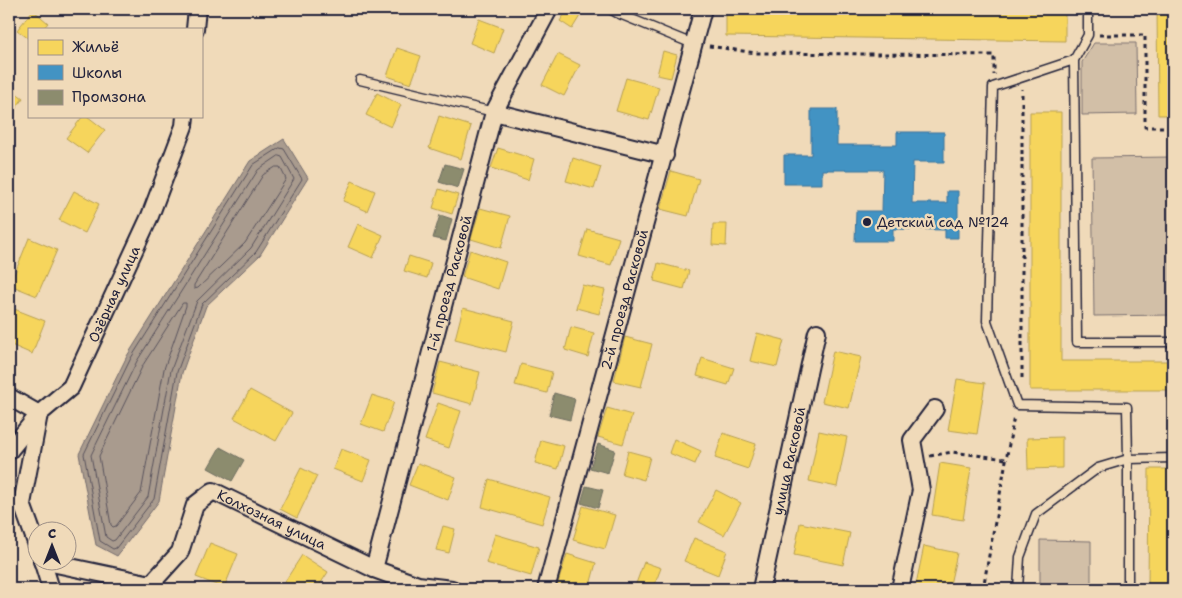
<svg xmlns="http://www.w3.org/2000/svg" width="1182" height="598" viewBox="0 0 1182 598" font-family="'Shantell Sans',sans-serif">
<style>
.green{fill:#d2bfa7;stroke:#7a7071}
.water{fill:#a99b8e;stroke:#736b6d}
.homes{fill:#f6d55c;stroke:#b69f52}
.schools{fill:#4393c3;stroke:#39719a}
.industry{fill:#8c8c6e;stroke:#6c6c5f}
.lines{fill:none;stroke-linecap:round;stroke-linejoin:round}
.shore{stroke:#58525c;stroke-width:1}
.lane-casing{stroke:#22223b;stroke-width:11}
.street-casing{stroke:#22223b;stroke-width:20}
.path{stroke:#22223b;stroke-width:3;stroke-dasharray:4 4;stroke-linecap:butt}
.lane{stroke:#f0dab9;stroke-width:8}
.street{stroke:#f0dab9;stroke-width:16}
.poi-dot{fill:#22223b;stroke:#f0dab9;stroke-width:2}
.labels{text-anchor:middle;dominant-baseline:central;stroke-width:5;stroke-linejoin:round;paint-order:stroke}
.poi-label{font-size:14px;fill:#22223b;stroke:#f0dab9;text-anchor:start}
.street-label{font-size:14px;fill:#22223b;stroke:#f0dab9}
</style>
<rect width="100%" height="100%" fill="#f0dab9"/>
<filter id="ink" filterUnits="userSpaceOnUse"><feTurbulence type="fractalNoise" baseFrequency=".02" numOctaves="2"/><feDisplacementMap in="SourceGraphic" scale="10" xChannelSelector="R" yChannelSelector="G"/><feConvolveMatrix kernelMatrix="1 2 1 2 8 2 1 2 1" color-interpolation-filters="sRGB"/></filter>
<g filter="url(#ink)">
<!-- green -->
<path class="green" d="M1094,43H1136L1137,114L1082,115V62Z
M1173,157V315L1094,316L1092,158Z
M1040,540L1091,541V589L1040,588Z"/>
<!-- water -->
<path class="water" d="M284,139L308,178L260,255L206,306L182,373L159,501L117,556L96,545L79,454L127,356L250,161Z"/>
<!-- homes -->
<path class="homes" d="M568,9H580L583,11L572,29L560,21Z
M726,9H1065V41L726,36Z
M1157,9H1173V115H1158Z
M33,10L48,23L43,29H29V39L17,30Z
M479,19L503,28L494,53L470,43Z
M397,48L421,56L411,84L387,76Z
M663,51L677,55L671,78L657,75Z
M558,54L580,65L564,96L542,85Z
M626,78L659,87L649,120L616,111Z
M9,88L23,98L9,118Z
M377,93L401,105L391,127L366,115Z
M1030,112H1061V361H1173V455H1168V390H1030Z
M83,116H87L105,130L87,153L66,138Z
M439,116L471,126L461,159L429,148Z
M498,148L534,159L528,180L491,168Z
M573,158L601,167L594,189L566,181Z
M671,171L699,179L688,216L660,209Z
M352,181L375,191L367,211L343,201Z
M439,189L458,195L452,214L433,208Z
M74,191L99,204L85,233L59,220Z
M480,208L510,216L501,248L471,239Z
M358,224L383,235L373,258L348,247Z
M713,224H727L726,246L712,245Z
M587,229L619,238L611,265L579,256Z
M29,238L57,250L37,296L10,285Z
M470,250L506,262L498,289L462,277Z
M409,256L431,263L427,278L404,271Z
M658,263L689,271L684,289L654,281Z
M582,285L605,290L599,314L576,308Z
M9,307L45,321L32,354L9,344Z
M463,308L514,321L506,352L455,339Z
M571,327L594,333L588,357L565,350Z
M757,333L784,340L777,367L750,361Z
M625,337L652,344L641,387L614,381Z
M833,351L861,357L849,408L822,402Z
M702,358L734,368L728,385L697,376Z
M440,362L480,372L472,404L432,393Z
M521,364L552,372L547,393L515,385Z
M957,379L985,383L977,434L948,430Z
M250,390L292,413L276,441L234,418Z
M372,395L394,402L383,432L361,424Z
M438,403L461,411L449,448L425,440Z
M607,408L632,415L623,444L598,437Z
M819,431L847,437L837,487L809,481Z
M723,433L756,444L748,469L715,458Z
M1062,437V468L1028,469L1027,438Z
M674,439L701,451L695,464L669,453Z
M541,440L564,446L558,469L535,463Z
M341,449L371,460L363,481L333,469Z
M628,451L650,457L644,480L622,474Z
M418,463L456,477L448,500L409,485Z
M940,463L971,468L963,520L932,515Z
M301,468L317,476L297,518L280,509Z
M1149,469H1173V589H1148Z
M489,479L550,497L542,524L482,507Z
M716,490L741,503L724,535L699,522Z
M583,506L615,515L605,549L573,540Z
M800,523L850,533L843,565L794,555Z
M443,526L455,529L449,553L436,550Z
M495,534L539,547L531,576L486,563Z
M694,538L727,551L718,575L684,561Z
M210,543L238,554L224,588L196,577Z
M924,546L957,553L949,589H915Z
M567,554L596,563L589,589H556Z
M302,555L328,572L317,589H280Z
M644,562L661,568L653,589H634Z"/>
<!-- schools -->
<path class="schools" d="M811,109H837V145H897V132H944V162H913L912,203H947V191H958V238H945V230L893,229V241H855L856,211H882L883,170H822V184H784V155H811Z"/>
<!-- industry -->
<path class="industry" d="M445,164L464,169L458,188L439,182Z
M440,215L452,219L446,241L433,238Z
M554,393L575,399L570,420L549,415Z
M598,444L615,450L608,473L590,468Z
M220,447L244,460L232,481L208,468Z
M586,486L603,490L598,508L581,503Z"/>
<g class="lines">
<!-- shore -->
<path class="shore" d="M280,148L284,149L302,179L256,252L202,304L177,372L154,499L116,548L113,549L100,541L84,454L131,358L253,165Z
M279,156L282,157L294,179L251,248L197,301L171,370L148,497L115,540L112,541L106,537L91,455L137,361L258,170Z
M276,167H280L286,179L245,243L198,288L194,289V285L263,175Z
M183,303H186V306L164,369L141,493L116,526L113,527L111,525L99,456L143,365Z"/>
<!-- lane casing -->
<g class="lane-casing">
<path id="lane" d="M610,9L617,13L693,44
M1088,9V35L1074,60L1077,342H1173
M1074,60L993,87L987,321L1017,405L1127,407L1128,459L1173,458
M360,80L494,112
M9,500L22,504
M1018,589L1020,557L1036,514L1098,468L1128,459V589"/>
</g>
<!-- street casing -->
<g class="street-casing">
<g id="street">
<path d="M195,29L197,9"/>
<path d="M494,112L665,155"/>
<path d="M9,397L39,414L22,504L38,548"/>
<path id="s1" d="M9,451L39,414L71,387L150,216L184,126L185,116"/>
<path d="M42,560L51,589"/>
<path id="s2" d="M42,561L151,584L180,552L195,505L213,491L374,569L418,585L452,589"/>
<path id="s3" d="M374,569L494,112L549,9"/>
<path id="s4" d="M546,589L703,9"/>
<path id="s5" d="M761,589L817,332"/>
<path d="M900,589L921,490L912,440L935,409"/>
</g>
</g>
<!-- path -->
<path class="path" d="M1099,35H1145V127H1173
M709,46L756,53L994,55V75
M1022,378V89
M930,456L952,452L1006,459
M983,589L1014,416"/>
<!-- lane -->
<use href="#lane" class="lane"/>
<!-- street -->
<use href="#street" class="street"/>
</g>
</g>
<!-- markers -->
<circle class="poi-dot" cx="867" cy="222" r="5"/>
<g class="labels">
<!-- poi labels -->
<g class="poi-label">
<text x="877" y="222">Детский сад №124</text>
</g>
<!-- street labels -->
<g class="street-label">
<text stroke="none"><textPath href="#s3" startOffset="295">1-й проезд Расковой</textPath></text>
<text stroke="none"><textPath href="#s1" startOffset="192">Озёрная улица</textPath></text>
<text stroke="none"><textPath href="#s4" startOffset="300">2-й проезд Расковой</textPath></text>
<text stroke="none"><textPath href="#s5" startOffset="131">улица Расковой</textPath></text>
<text stroke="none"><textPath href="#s2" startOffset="292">Колхозная улица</textPath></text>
</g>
</g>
<!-- margin -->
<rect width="1182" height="598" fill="none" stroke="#f0dab9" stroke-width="30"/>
<rect x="15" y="15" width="1152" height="568" fill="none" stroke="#22223b" stroke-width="2" filter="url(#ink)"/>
<!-- legend -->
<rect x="28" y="28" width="175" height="90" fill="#f0dab9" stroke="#9e9087"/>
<rect x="38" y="40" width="25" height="15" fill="#f6d55c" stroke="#9e9087"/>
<text x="72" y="52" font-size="15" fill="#22223b">Жильё</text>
<rect x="38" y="65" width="25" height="15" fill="#4393c3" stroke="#9e9087"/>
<text x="72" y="78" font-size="15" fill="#22223b">Школы</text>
<rect x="38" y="90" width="25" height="15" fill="#8c8c6e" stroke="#9e9087"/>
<text x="72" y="102" font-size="15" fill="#22223b">Промзона</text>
<!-- north arrow -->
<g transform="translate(52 546)"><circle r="24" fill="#f0dab9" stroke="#9e9087"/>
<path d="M0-4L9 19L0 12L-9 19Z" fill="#22223b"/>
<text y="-8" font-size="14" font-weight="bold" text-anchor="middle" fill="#22223b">С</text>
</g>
</svg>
